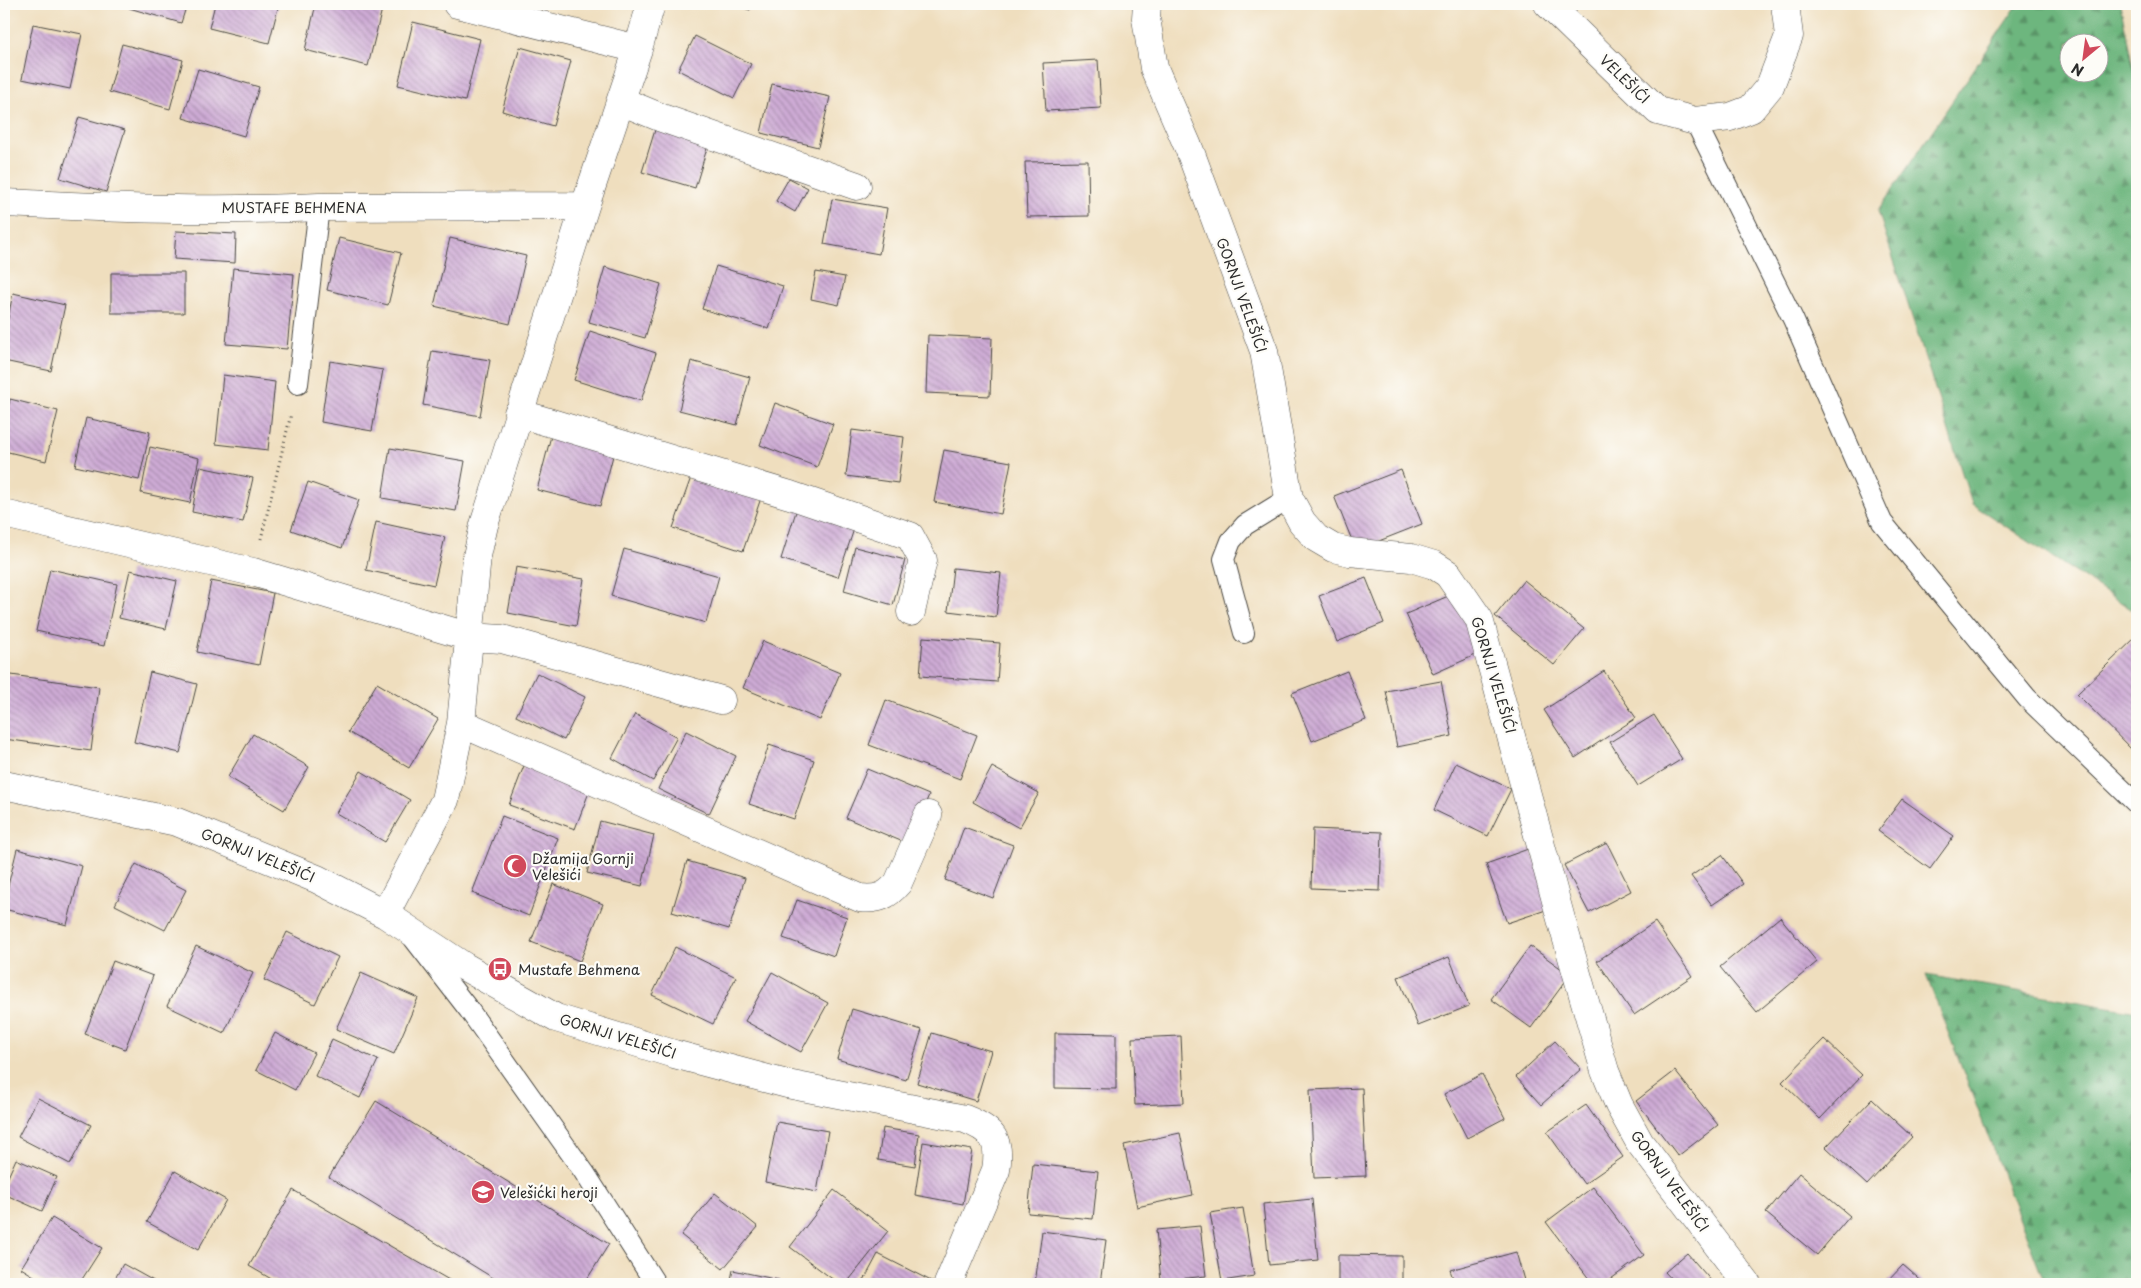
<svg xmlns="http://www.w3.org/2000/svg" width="2141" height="1288" viewBox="0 0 2141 1288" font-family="'Playpen Sans',sans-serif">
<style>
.forest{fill:url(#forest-firs);stroke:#4c7054;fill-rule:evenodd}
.building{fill:url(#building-back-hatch)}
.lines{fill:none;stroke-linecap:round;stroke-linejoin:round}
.lane-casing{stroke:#484641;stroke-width:22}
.street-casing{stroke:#484641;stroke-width:29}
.path{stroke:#484641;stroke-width:3;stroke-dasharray:1 4;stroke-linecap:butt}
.lane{stroke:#fff;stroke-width:20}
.street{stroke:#fff;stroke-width:28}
.labels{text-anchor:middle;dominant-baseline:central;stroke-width:4.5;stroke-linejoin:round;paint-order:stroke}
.street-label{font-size:14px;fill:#2b2b2b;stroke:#fdfcf7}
.poi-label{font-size:14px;fill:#2b2b2b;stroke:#fdfcf7;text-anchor:start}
</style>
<defs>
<pattern id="forest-firs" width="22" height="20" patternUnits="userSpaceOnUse" patternTransform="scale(1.25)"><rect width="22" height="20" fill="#6db67e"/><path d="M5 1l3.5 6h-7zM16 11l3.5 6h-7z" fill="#5a9467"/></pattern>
<pattern id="building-back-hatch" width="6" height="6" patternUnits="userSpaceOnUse" patternTransform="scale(1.25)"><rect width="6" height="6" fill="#ceabd5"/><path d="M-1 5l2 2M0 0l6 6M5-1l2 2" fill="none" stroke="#a78bad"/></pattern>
</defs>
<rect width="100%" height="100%" fill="#fdfcf7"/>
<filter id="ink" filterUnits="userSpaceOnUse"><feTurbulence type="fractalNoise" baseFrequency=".02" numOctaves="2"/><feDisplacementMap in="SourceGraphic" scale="10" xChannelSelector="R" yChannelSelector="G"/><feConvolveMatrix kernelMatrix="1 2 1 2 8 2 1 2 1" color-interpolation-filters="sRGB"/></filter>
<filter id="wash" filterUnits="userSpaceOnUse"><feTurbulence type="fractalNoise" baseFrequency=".0096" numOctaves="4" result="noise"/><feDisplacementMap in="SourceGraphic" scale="20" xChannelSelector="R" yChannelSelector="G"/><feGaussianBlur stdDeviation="1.12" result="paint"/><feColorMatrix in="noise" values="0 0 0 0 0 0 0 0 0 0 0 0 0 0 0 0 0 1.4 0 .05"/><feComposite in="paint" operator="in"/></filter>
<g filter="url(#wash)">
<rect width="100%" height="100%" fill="#efdebe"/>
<!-- forest -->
<path class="forest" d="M2018,4H2120L2137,85V613L1972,504L1878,211ZM2068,42H2098V72H2068Z
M1926,975L2137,1012V1284H2045Z"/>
<g id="blocks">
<!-- building -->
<path class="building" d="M130,4H187L181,23L129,8Z
M215,4H279L269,43L209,28Z
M316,4H362L382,9L368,66L305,50Z
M731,4H752L750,10Z
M413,22L480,39L465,101L398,85Z
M33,24L82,34L70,89L22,79Z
M695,36L751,64L734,98L678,70Z
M122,44L183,60L170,109L109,92Z
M520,47L571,61L553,126L502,111Z
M1098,60L1101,108L1046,111L1043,63Z
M198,69L259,87L244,136L183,118Z
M772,84L830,97L818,147L761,133Z
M79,117L125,130L106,192L60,178Z
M655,130L708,145L695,188L642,172Z
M1088,161L1089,216L1027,217L1025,162Z
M789,178L808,188L795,212L776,201Z
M832,199L887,208L879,254L824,244Z
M176,231L236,234L235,263L174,259Z
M339,238L401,253L388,305L327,290Z
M450,238L526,256L510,324L434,306Z
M716,266L783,286L769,329L702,309Z
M605,267L661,284L645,338L589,322Z
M233,268L294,274L287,349L226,344Z
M816,272L845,277L839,305L811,299Z
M111,273H184V313H111Z
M13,293L65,305L51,371L4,361V338Z
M590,331L656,353L641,401L574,380Z
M928,335L992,338L990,396L926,393Z
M432,351L490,360L480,416L423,405Z
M330,361L383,370L372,431L321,422Z
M691,361L750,377L737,425L679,410Z
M223,375L275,382L268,450L216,444Z
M10,399L58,411L46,461L4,451V427Z
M775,403L833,424L817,467L760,445Z
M86,418L150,432L139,480L75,466Z
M852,430L904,437L898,483L846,476Z
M552,432L615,448L600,506L537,490Z
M150,447L199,458L190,503L141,493Z
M390,448L465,461L456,511L382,498Z
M944,450L1011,462L1001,514L934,502Z
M200,467L253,478L243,522L192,512Z
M694,469L763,492L743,551L673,528Z
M1401,470L1422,524L1356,550L1334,496Z
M308,482L359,500L342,548L291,530Z
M798,505L856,523L838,577L781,559Z
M376,522L445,537L434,585L366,570Z
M855,547L905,560L893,605L844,591Z
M624,549L719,576L706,623L611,596Z
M516,567L584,579L576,626L508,613Z
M953,568L1001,573L996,617L948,611Z
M50,569L117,584L104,646L36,631Z
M130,570L177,581L166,629L119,618Z
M1366,578L1384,623L1337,642L1319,596Z
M1524,580L1584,629L1554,665L1495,616Z
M211,581L273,593L259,665L197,652Z
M1453,594L1480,653L1433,674L1406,614Z
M2137,636V755L2077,694Z
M923,637L1000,643L997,682L920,676Z
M763,641L840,673L820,720L743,688Z
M1347,671L1366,720L1312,741L1292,693Z
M1604,671L1636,718L1575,758L1544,710Z
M150,672L197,684L180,753L134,742Z
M537,673L585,697L564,740L516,716Z
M4,674L99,687L91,751L4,739Z
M1441,681L1452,736L1397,747L1386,691Z
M377,683L438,719L409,768L348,732Z
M886,700L977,735L960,779L869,745Z
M635,714L677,737L653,781L612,758Z
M1654,715L1682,759L1638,786L1610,742Z
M686,731L736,756L709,814L658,789Z
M253,734L309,767L284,810L228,777Z
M769,745L814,760L794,819L749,804Z
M525,763L591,787L575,829L509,805Z
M1456,763L1511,789L1488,836L1434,810Z
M992,767L1039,793L1019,828L973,802Z
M867,769L929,795L908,844L846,818Z
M361,771L410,800L385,842L336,813Z
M1902,799L1954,836L1930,869L1878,831Z
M502,816L558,838L529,916L472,893Z
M600,821L654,835L642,886L587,873Z
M964,827L1013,845L993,898L945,880Z
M1313,829L1382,832L1380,891L1311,888Z
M1607,843L1631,891L1589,913L1564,865Z
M1531,848L1552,908L1507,923L1486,864Z
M17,849L82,866L67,925L4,909V902Z
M1722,855L1743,884L1712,905L1691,876Z
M687,861L745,878L729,929L672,912Z
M136,864L186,890L165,930L115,905Z
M553,884L603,904L580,961L531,942Z
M797,900L847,917L834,956L783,938Z
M1780,917L1817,962L1757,1012L1720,967Z
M1655,922L1692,976L1634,1015L1597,961Z
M287,932L338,957L315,1004L264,980Z
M196,946L253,973L224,1033L167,1006Z
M1530,946L1570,975L1531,1028L1491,999Z
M675,947L736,977L713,1024L652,995Z
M1449,957L1469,1006L1418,1026L1398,977Z
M113,961L153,976L125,1049L85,1034Z
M772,972L828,1003L801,1052L745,1021Z
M361,973L418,998L394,1054L336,1029Z
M852,1009L922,1030L906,1080L837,1059Z
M275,1033L314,1053L295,1090L256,1070Z
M932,1033L991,1051L976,1101L917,1083Z
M1055,1033L1116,1034V1089L1055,1088Z
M1181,1036L1184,1103L1135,1105L1132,1038Z
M332,1039L378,1060L360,1098L315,1076Z
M1824,1039L1862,1075L1820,1119L1782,1082Z
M1555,1041L1581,1069L1541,1105L1516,1077Z
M4,1063L9,1065L5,1084H4Z
M1675,1071L1718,1125L1678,1156L1636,1101Z
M1482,1074L1505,1118L1467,1138L1444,1094Z
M1362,1088L1366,1176L1314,1178L1310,1090Z
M38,1098L91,1125L70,1164L18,1137Z
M1872,1099L1912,1137L1867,1185L1826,1147Z
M376,1101L609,1244L584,1284H503L329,1177Z
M1586,1105L1623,1157L1584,1184L1547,1132Z
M777,1122L828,1131L817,1192L765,1182Z
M883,1128L919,1134L915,1166L878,1160Z
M1180,1133L1193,1195L1137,1207L1124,1145Z
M923,1142L972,1150L963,1204L915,1195Z
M16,1159L57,1177L42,1211L4,1194V1186Z
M1033,1164L1098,1171L1093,1219L1028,1213Z
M175,1171L226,1200L198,1250L147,1222Z
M1799,1173L1850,1216L1817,1255L1766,1213Z
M1593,1187L1644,1255L1604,1284H1593L1546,1222Z
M293,1190L456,1284H280L249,1266Z
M834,1190L888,1231L846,1284H839L790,1247Z
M715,1193L758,1227L723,1269L681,1235Z
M1312,1199L1318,1260L1269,1265L1263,1204Z
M1243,1208L1254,1276L1222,1281L1210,1213Z
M52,1218L102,1248L79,1284H47L21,1268Z
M1200,1226L1206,1276L1161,1281L1156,1230Z
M1042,1231L1106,1240L1100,1284H1035Z
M1516,1252L1525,1284H1455L1450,1270Z
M1687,1253L1714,1284H1676L1665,1272Z
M878,1254L933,1282L932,1284H862Z
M1338,1255L1402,1256V1284H1338Z
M123,1264L159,1284H112Z
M1903,1265L1925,1284H1885Z
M733,1270L779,1280L778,1284H730Z"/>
</g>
</g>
<g filter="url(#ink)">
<use href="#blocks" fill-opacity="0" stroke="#484641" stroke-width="1"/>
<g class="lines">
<!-- lane casing -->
<g class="lane-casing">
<path id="lane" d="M1695,121L1793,319L1882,522L2027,698L2137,804
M298,384L319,207
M1244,633L1224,559L1231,541L1245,525L1289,498
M414,939L469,1010L584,1172L655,1283"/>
</g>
<!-- street casing -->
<g class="street-casing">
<path id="street" d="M457,4L638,49
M1147,4L1146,18L1154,68L1190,151L1264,351L1289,498L1302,522L1316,538L1333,548L1350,552L1411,558L1434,565L1448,574L1479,619L1561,919L1605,1071L1619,1105L1640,1143L1747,1284
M1548,4L1658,111L1695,121L1730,117L1751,109L1770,86L1789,36L1785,4
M621,101L662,118L857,186
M4,203C108,208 215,212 319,207L585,206
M518,413L790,495L910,536L923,560L911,612
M4,514L253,572L470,637L502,639L721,700
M461,723L860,898C878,900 887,896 898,883L928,815
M4,785L177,822L317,879L385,914L465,967L556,1018L674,1054L787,1084L965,1119C993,1130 1001,1140 996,1170L948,1284
M385,914L445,800L461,723L477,556L484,525L585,206L638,49L651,4"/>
</g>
<!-- path -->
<path class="path" d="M261,539L291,414"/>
<!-- lane -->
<use href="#lane" class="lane"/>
<!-- street -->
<use href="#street" class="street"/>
</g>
</g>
<!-- icons -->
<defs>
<g id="mosque-disc" transform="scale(1.25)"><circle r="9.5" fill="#d1495b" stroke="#fdfcf7"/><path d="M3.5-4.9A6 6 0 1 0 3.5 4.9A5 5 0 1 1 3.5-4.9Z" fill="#fff"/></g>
<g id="bus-disc" transform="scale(1.25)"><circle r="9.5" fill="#d1495b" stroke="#fdfcf7"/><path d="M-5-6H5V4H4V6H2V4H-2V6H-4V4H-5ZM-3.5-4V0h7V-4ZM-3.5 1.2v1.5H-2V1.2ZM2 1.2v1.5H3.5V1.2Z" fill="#fff"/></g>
<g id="school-disc" transform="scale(1.25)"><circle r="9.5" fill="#d1495b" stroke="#fdfcf7"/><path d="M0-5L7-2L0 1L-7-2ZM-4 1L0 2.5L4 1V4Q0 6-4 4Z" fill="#fff"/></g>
</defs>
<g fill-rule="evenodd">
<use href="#mosque-disc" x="515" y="866"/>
<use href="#bus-disc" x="500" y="969"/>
<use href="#school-disc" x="483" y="1192"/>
</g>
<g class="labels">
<!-- street labels -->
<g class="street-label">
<text transform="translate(1625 79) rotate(44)">VELEŠIĆI</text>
<text x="294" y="207">MUSTAFE BEHMENA</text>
<text transform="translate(1242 295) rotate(70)">GORNJI VELEŠIĆI</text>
<text transform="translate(1494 675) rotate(73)">GORNJI VELEŠIĆI</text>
<text transform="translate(258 855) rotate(22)">GORNJI VELEŠIĆI</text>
<text transform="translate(618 1036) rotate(17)">GORNJI VELEŠIĆI</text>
<text transform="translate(1670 1181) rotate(54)">GORNJI VELEŠIĆI</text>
</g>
<!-- poi labels -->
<g class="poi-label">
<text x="532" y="858">Džamija Gornji<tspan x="532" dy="16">Velešići</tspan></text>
<text x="518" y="969">Mustafe Behmena</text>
<text x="500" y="1192">Velešićki heroji</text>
</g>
</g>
<!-- margin -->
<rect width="2141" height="1288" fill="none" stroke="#fdfcf7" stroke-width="20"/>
<!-- north arrow -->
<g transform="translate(2084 58) rotate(209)"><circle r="24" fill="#fdfcf7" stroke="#a9a8a5"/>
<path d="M0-4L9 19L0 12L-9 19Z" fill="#d1495b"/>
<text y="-8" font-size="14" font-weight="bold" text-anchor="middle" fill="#2b2b2b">N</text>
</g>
</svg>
